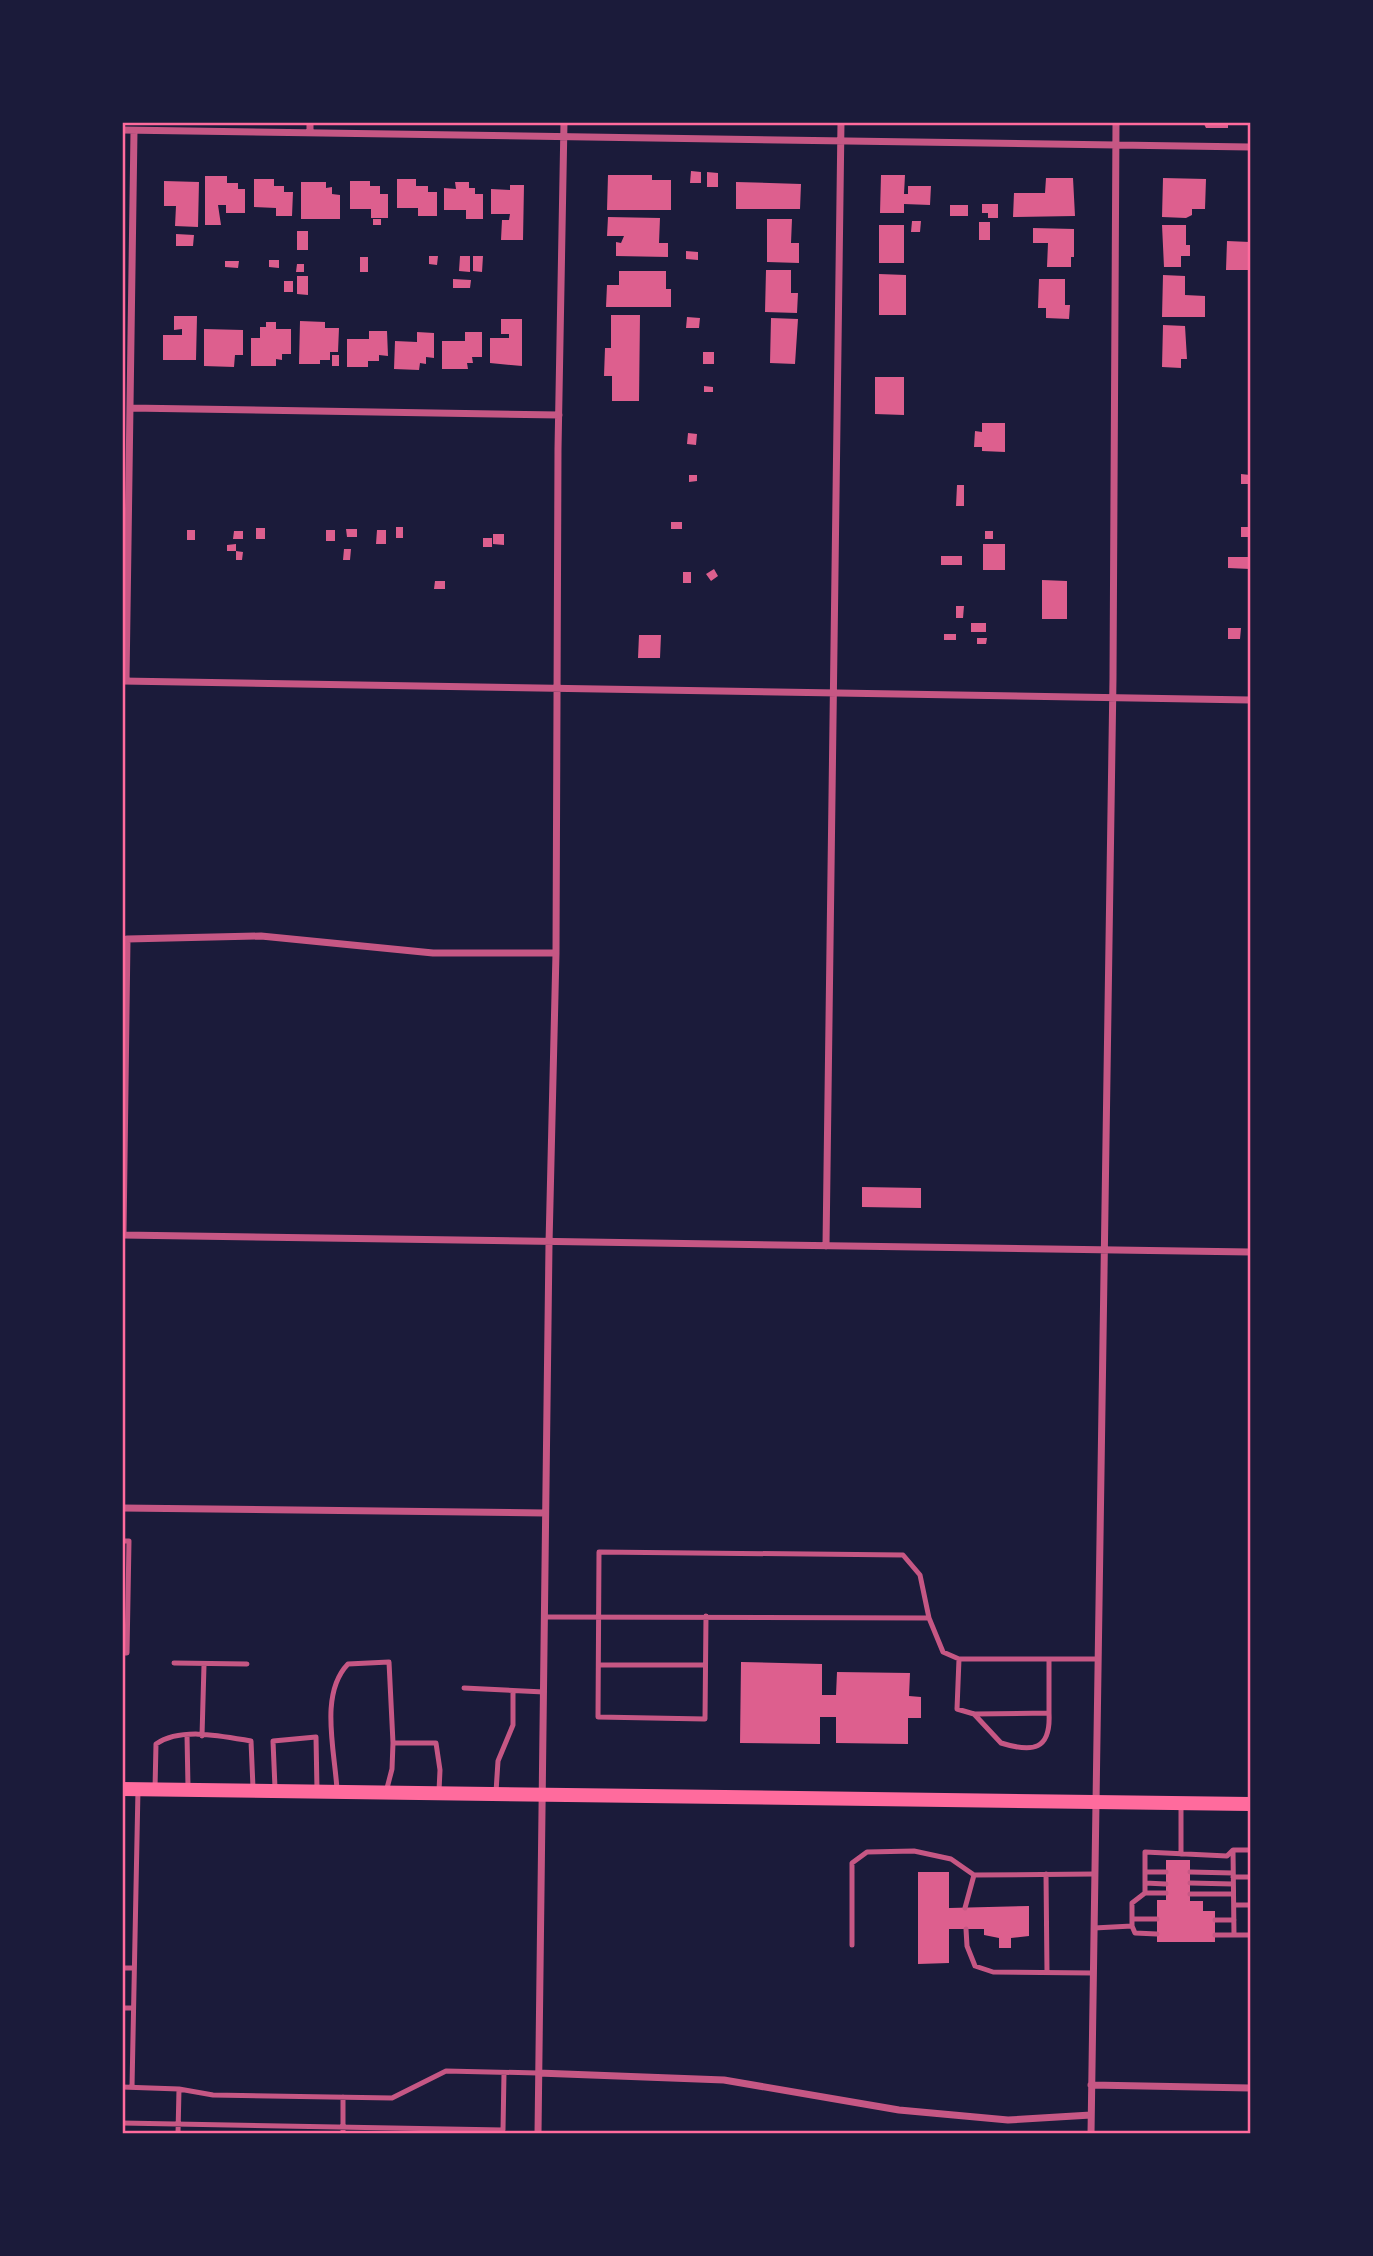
<svg xmlns="http://www.w3.org/2000/svg" width="1373" height="2256" viewBox="0 0 1373 2256" font-family="'IBM Plex Sans',sans-serif">
<style>
.building{fill:#dd5f8e}
.lines{fill:none;stroke-linecap:round;stroke-linejoin:round}
.service{stroke:#c65784;stroke-width:5}
.minor{stroke:#c65784;stroke-width:7}
.secondary{stroke:#ff6b9d;stroke-width:14}
.neatline{fill:none;stroke:#ff6b9d;stroke-width:2.5}
</style>
<rect width="100%" height="100%" fill="#1b1b3a"/>
<!-- building -->
<path class="building" d="M1203,122H1228V128H1206Z
M691,171L701,172V183H690Z
M707,172L718,173V187H707Z
M608,175H652V180H671V210H607Z
M881,175H905L904,194H908V186H931L930,205L904,204V213H880Z
M205,176H227V183H238V189H245V213H226V205H218L221,225H205Z
M1046,178H1073L1075,216L1013,217L1014,193H1045Z
M1163,178L1206,179L1205,209H1192V215L1186,218L1162,217Z
M254,179H274V186H284V192H293L292,216H276V208L254,207Z
M397,179H416V186H428V192H437V216H418V208H397Z
M164,181L199,182L198,227L175,226L176,206H164Z
M350,181H370V186H380V194H388V218H371V209H350Z
M301,182H326V188L332,187V194L340,195V219H301Z
M455,182H469V188H475V194H483V219H466V210H444V188L456,189Z
M736,182L801,184L800,209H736Z
M510,185H524L523,240H501L502,220H509L510,214H491V189L510,190Z
M982,204H998V218H988V213H982Z
M950,205H968V216H950Z
M608,217L660,218L659,243H668V257L616,256V242L621,243L624,236H607Z
M373,219H381V225H373Z
M767,219H792L791,243H799V263L767,262Z
M912,221H921L920,232H911Z
M979,222H990V240H979Z
M879,225H904V263H879Z
M1162,225H1186V245H1190V256H1181V267H1164Z
M1033,228L1074,229V257H1071V267H1047L1048,243H1033Z
M297,231H308V250H297Z
M176,234L194,235L193,246H176Z
M1227,241L1250,242V270H1226Z
M686,251L698,252V260L686,259Z
M429,256H438L437,265L429,264Z
M460,256H470V272L459,271Z
M473,256H483L482,272L473,271Z
M360,257H368V272H360Z
M269,260H279V268L269,267Z
M225,261H239L238,268L225,267Z
M297,264H304V272H296Z
M766,270H791V293H798L797,313L765,312Z
M619,271H666V289H671V307H606L607,285H619Z
M879,274L906,275V315H879Z
M1163,275L1185,276V295L1205,296V317H1162Z
M297,276H308V295L297,294Z
M453,279L471,280L470,288H453Z
M1039,279H1065V305H1070L1069,319L1046,318V308H1038Z
M284,281H293V292H284Z
M611,315H640L639,401H612V376H604L605,348H611Z
M174,316H197L196,360H163V335H182V329L174,330Z
M687,317L700,318L699,328H686Z
M771,318L798,319L795,364L770,363Z
M501,319H522V366L490,363V338H509V334H501Z
M300,321L325,322V328H339L338,352H330V360H320V364H299Z
M266,322H276V329H291V354H282V360L276,359V366H251V338H260V327H266Z
M1163,325L1185,326L1187,359H1181V368L1162,367Z
M204,329L243,330V355H235L234,367L204,366Z
M369,331H387L388,356L379,355V361H368V367H347V339H369Z
M417,332L434,333V358L426,357V364L420,363L419,370L394,369L395,341L417,342Z
M465,332H482V357H472L473,363H467L468,369H442V341H465Z
M703,352H714V364H703Z
M332,355H339V366H332Z
M875,377H904V415L875,414Z
M704,386L713,387V392H704Z
M982,423H1005V452L982,451V447H974L975,431L982,432Z
M688,433L697,434L696,445L687,444Z
M1241,474L1250,475V484H1241Z
M689,475H697V481L689,482Z
M957,485H964V506H956Z
M671,522H682V529H671Z
M396,527H403V538H396Z
M1241,527H1250V537H1241Z
M256,528H265V539H256Z
M346,529H357V537H347Z
M187,530H195V540H187Z
M326,530H335V541H326Z
M377,530H386V544H376Z
M234,531H243V539H233Z
M985,531H993V539H985Z
M493,534H504V545L493,544Z
M483,538H492V547H483Z
M236,544V551H227V545Z
M983,544H1005V570H983Z
M344,549H351L350,560H343Z
M236,551L243,552L242,560H236Z
M941,556H962V565H941Z
M1228,557H1250V569L1228,568Z
M714,569L718,576L711,581L706,574Z
M683,572H691V583H683Z
M1042,580L1067,581V619H1042Z
M435,581H445V589H434Z
M956,606H964L963,618H956Z
M971,623H986V632H971Z
M1228,628H1241L1240,639H1228Z
M944,634H956V640H944Z
M639,635H661L660,658H638Z
M977,638H987L986,644H977Z
M862,1187L921,1188V1208L862,1207Z
M741,1662L822,1664V1695H836L837,1672L910,1673L909,1696L921,1697V1718H908V1744L836,1743V1717H820V1744L740,1743Z
M1166,1860H1190V1901H1203V1911H1215V1942H1157V1900H1166Z
M918,1872H949V1908L1029,1906V1936L1011,1938V1948H999V1938L984,1935V1929H949V1963L918,1964Z"/>
<g class="lines">
<!-- service -->
<path class="service" d="M122,1541H129L127,1653H122
M706,1616L705,1719L598,1717L599,1552L903,1555L920,1575L929,1618L943,1652L959,1659H1097
M544,1617L929,1618
M959,1659L957,1709L974,1714L1049,1713V1659
M174,1663L247,1664
M599,1665H705
M464,1688L544,1692
M974,1714L1001,1743C1033,1753 1051,1750 1049,1713
M187,1735L188,1787
M202,1736L204,1665
M275,1788L273,1741L316,1737L317,1790
M155,1789L156,1744C181,1727 222,1736 251,1741L253,1788
M337,1790C335,1751 319,1694 348,1664L389,1662L393,1743
M386,1792L392,1769L393,1743H436L440,1770L439,1791
M496,1792L498,1761L513,1725V1693
M1233,1850L1234,1935
M1181,1854V1805
M1145,1872H1166
M1190,1872L1233,1873
M1046,1874L1047,1973
M974,1875L1094,1874
M1233,1877H1250
M1145,1883L1166,1884
M1190,1883L1233,1884
M1145,1893H1166
M1190,1894H1233
M1234,1905H1250
M1133,1919H1157
M1215,1920H1234
M1132,1926L1135,1933L1157,1934
M1094,1928L1132,1926V1903L1145,1893V1852L1227,1856L1233,1850H1250
M966,1929L967,1946L975,1966L993,1972L1093,1973
M1215,1935H1250
M852,1945V1863L867,1852L914,1851L951,1859L974,1875L965,1908
M122,1968H134
M122,2008H133
M122,2087L179,2089L213,2095L392,2098L446,2071L538,2073
M132,2087L138,1789
M343,2097V2134
M122,2123L503,2130
M503,2130L504,2073
M178,2134L179,2089"/>
<!-- minor -->
<path class="minor" d="M122,130L1250,147
M310,133V122
M130,408L559,415
M122,681L1250,700
M126,681L134,131
M122,1235L1250,1252
M123,1235L127,939L261,936L433,953H556
M826,1246L841,122
M122,1508L545,1513
M538,2073L724,2080L899,2110L1008,2120L1091,2115
M1091,2085L1250,2088
M538,2134L549,1244L556,953L558,449L564,122
M1091,2134L1113,678L1116,122"/>
<!-- secondary -->
<path class="secondary" d="M122,1789L1250,1804"/>
</g>
<!-- border -->
<rect width="1373" height="2256" fill="none" stroke="#1b1b3a" stroke-width="248"/>
<rect x="124" y="124" width="1125" height="2008" class="neatline"/>
</svg>
